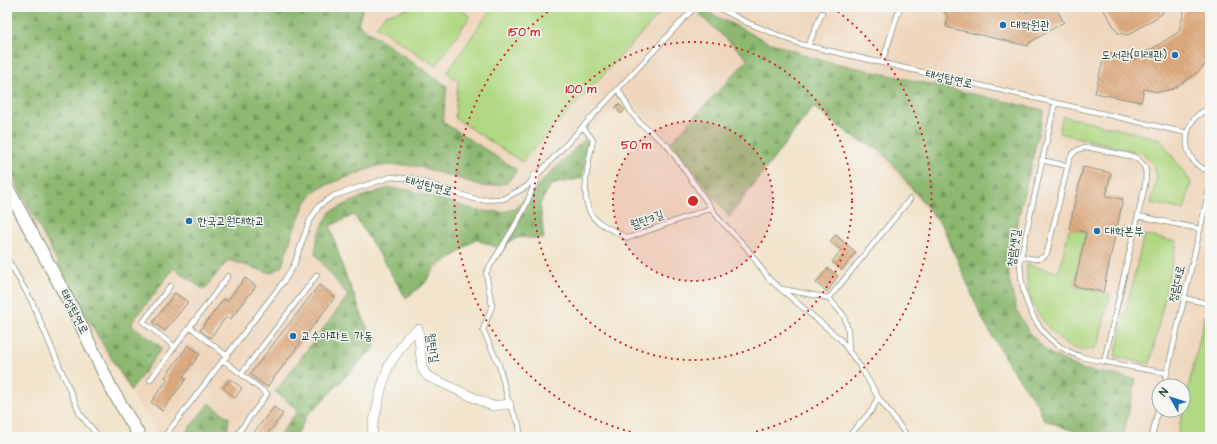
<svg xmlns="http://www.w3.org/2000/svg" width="1217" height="444" viewBox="0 0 1217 444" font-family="'Architects Daughter','Poor Story',sans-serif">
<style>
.built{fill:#efd6bc;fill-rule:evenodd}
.green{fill:#b0d882;stroke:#688a5b}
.forest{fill:url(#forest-firs);stroke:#567a52}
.building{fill:url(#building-back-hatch)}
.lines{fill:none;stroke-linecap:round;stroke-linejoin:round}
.lane-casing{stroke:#889080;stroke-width:6}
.street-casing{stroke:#889080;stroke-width:10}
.secondary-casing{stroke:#889080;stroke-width:14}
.lane{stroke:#fff;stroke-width:4.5}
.street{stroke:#fff;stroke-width:9}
.secondary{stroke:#fff;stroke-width:12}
.ring{fill:none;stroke:#d62828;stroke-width:2;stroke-dasharray:2 4}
.poi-dot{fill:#1f6fb2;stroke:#f6f6f2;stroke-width:1.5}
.labels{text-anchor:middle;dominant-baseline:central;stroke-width:3;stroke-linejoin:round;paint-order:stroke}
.poi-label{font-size:12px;fill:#1f3d34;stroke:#f6f6f2;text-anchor:start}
.street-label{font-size:12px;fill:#1f3d34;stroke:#f6f6f2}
.centre{fill:#d62828;stroke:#f6f6f2;stroke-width:2}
.ring-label{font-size:12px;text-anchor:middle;font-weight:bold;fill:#d62828;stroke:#f6f6f2;stroke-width:3;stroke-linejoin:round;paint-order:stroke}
</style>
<defs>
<pattern id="forest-firs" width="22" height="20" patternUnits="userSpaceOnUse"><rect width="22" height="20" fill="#8cb870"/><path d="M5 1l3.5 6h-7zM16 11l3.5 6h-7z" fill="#72975d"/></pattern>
<pattern id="building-back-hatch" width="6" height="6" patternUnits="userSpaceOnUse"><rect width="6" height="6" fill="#e0ac80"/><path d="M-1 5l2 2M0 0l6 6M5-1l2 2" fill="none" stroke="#b58d6a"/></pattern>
</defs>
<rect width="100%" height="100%" fill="#f6f6f2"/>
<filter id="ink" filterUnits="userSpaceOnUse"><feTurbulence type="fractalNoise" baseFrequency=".025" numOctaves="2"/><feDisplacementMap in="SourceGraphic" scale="8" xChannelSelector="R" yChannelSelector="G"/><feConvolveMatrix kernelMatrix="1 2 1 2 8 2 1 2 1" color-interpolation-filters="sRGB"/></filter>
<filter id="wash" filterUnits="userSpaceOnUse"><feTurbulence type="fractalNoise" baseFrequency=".012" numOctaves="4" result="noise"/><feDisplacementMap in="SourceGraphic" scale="16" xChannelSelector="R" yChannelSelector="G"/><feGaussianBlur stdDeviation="0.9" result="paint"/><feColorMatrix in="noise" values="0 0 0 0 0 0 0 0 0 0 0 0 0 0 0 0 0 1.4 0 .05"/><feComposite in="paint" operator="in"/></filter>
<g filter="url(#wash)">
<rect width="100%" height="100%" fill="#f2e4cc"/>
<!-- built -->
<path class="built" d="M7,7H1210V437H1090L1044,420L1019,379L1009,365L982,318L943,227L866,143L856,139L813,107L729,217L671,142L624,97L589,135L582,178L551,185L540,204L544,239H515L496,247L475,239L427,280L425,283L406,298L354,215L331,228L344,271L375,347L306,417L296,437H160L148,418L71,305L7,174ZM1159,386H1183V410H1159Z"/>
<!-- green -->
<path class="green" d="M414,7H448L450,8L451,7H457L470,16L436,66L376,26L385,15Z
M492,7H666L522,162L455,118L458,81L447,73Z
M1063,116L1160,139L1191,182L1184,210L1151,203L1157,177L1152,162L1142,153L1059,133Z
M1069,229L1086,232L1074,286L1110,294L1098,345C1074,366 1038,319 1031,299C1028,288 1026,276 1027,265L1059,272Z
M1144,235L1177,242L1150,364L1115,357Z
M1205,316L1210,317V437H1177Z"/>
<!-- forest -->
<path class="forest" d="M7,7H363L358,24L447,86L443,122L517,170L507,183L486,187L417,166L401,165L377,166L319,188L306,201L293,232L282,266L271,273L228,260L204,290L174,268L131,324L162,348L131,390L84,313L7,165Z
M704,10L766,41L813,58L1044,110L1009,257V280L1017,311L1030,334L1049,353L1081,369L1136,379L1123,437H1090L1044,420L1038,405L1009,365L982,318L943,227L880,149L856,139L813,107L729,217L671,142L748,59L700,15Z
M589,135L582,178L551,185L540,204L544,239L520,237L496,247L475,239L457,254L436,266L425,283L406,298L376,249L354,215L330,226L344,271L375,347L306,417L296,437H278L298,410L275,392L348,296L315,254L318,235L330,212L364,196L389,188L410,190L479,211L502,212L514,209Z
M209,403L229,418L227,437H182Z"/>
<g id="blocks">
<!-- building -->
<path class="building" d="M942,7H1002L1025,13L1034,7H1055L1064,22L1029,43L1028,46L946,27L948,18Z
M1102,7H1164L1162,14L1128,35L1118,33Z
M1185,7H1210V57L1206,64L1197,73L1173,89L1158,92L1144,89L1141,102L1095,93L1105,53L1134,60L1179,32Z
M619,104L625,110L621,114L615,108Z
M1083,167L1111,173L1106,196L1123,199L1103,292L1074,286L1086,232L1069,229Z
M835,235L856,252L842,270L832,262L841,250L830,242Z
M828,268L838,276L827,292L816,283Z
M245,278L256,286L231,319L227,316L210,338L200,330L224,299L227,301Z
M319,285L335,297L267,387L250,374Z
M175,293L188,302L165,331L153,322Z
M188,345L200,354L183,377L186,379L162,411L151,402L168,379L165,377Z
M230,379L242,388L235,398L223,388Z
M274,407L283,414L265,437H250Z"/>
</g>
</g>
<g filter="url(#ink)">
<use href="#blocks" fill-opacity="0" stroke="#889080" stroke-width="1"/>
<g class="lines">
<!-- lane casing -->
<g class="lane-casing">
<path id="lane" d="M717,7L748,23L800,44L1187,133
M808,46L822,13
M882,63L900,7
M618,89L631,112L640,123L667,145L719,219L746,247L769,279L840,339L860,366L878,397L908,437
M1055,103L1020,261C1021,304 1039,343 1082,357C1092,360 1102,361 1112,363C1130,367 1148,370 1167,373
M1210,109C1179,117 1179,164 1210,171
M583,127L593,140C589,161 577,203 596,220C603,226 618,233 628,238L711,208
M1041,160L1068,166
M1138,216L1200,229
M1020,256C1030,258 1041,263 1047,253L1069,160C1074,150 1080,147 1091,148L1134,157C1147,165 1147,171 1145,185L1104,362
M7,258L32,302L80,414L99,437
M170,286L143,322L175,347
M782,289L829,298
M1184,298L1210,304
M190,327L227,356
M849,352L848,330L844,316L829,298L910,199
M223,360L267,394L235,437
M241,374L317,275
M150,380L228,276
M1164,386L1210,186
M164,437L284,281L294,265L309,222L319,206L333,196L391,177L414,179L478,200L503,199L526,187L695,7
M520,437L519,424L509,404L499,365L483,330L492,306L486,273C502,244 525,216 534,183
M848,437L872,410L878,397
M1152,437L1159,406"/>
</g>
<!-- street casing -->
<g class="street-casing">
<path id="street" d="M534,183L535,177
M372,437L373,425L382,386L389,365L407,338L418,329L422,368L427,376L492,406L509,404"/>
</g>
<!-- secondary casing -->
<g class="secondary-casing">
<path id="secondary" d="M7,187L75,313L111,388L140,437"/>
</g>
<!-- lane -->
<use href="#lane" class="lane"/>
<!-- street -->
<use href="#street" class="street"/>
<!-- secondary -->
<use href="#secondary" class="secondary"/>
</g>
</g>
<!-- distance rings -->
<circle cx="693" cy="201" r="80" fill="#d62828" fill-opacity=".12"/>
<g class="ring">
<circle cx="693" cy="201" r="80"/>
<circle cx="693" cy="201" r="159"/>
<path d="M654 437A239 239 0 0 1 553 8M833 8A239 239 0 0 1 732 437"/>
</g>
<!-- markers -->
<g class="poi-dot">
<circle cx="1003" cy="25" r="4"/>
<circle cx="1175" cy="55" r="4"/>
<circle cx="189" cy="221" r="4"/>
<circle cx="1097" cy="231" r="4"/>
<circle cx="293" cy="336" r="4"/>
</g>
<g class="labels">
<!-- poi labels -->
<g class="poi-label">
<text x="1011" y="25">대학원관</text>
<text x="1167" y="55" text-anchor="end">도서관(미래관)</text>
<text x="197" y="221">한국교원대학교</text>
<text x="1105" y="231">대학본부</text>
<text x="301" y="336">교수아파트 가동</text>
</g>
<!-- street labels -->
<g class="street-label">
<text transform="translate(949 79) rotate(13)">태성탑연로</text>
<text transform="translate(429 186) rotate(15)">태성탑연로</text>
<text transform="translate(647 220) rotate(-20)">월탄3길</text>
<text transform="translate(1014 248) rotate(-82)">청람샛길</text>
<text transform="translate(1177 284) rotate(-77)">청람대로</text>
<text transform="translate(74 312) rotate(63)">태성탑연로</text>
<text transform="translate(432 348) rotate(81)">월탄1길</text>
</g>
</g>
<circle cx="693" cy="201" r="6" class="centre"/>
<g class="ring-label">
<text x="524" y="36">150 m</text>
<text x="581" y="93">100 m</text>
<text x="636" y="149">50 m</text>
</g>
<!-- margin -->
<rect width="1217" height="444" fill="none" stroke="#f6f6f2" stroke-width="24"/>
<!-- north arrow -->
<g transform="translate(1171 398) rotate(309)"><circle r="19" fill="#f6f6f2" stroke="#a0aca6"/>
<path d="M0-3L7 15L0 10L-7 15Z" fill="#1f6fb2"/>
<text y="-6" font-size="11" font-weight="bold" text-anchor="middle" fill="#1f3d34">N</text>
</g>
</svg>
